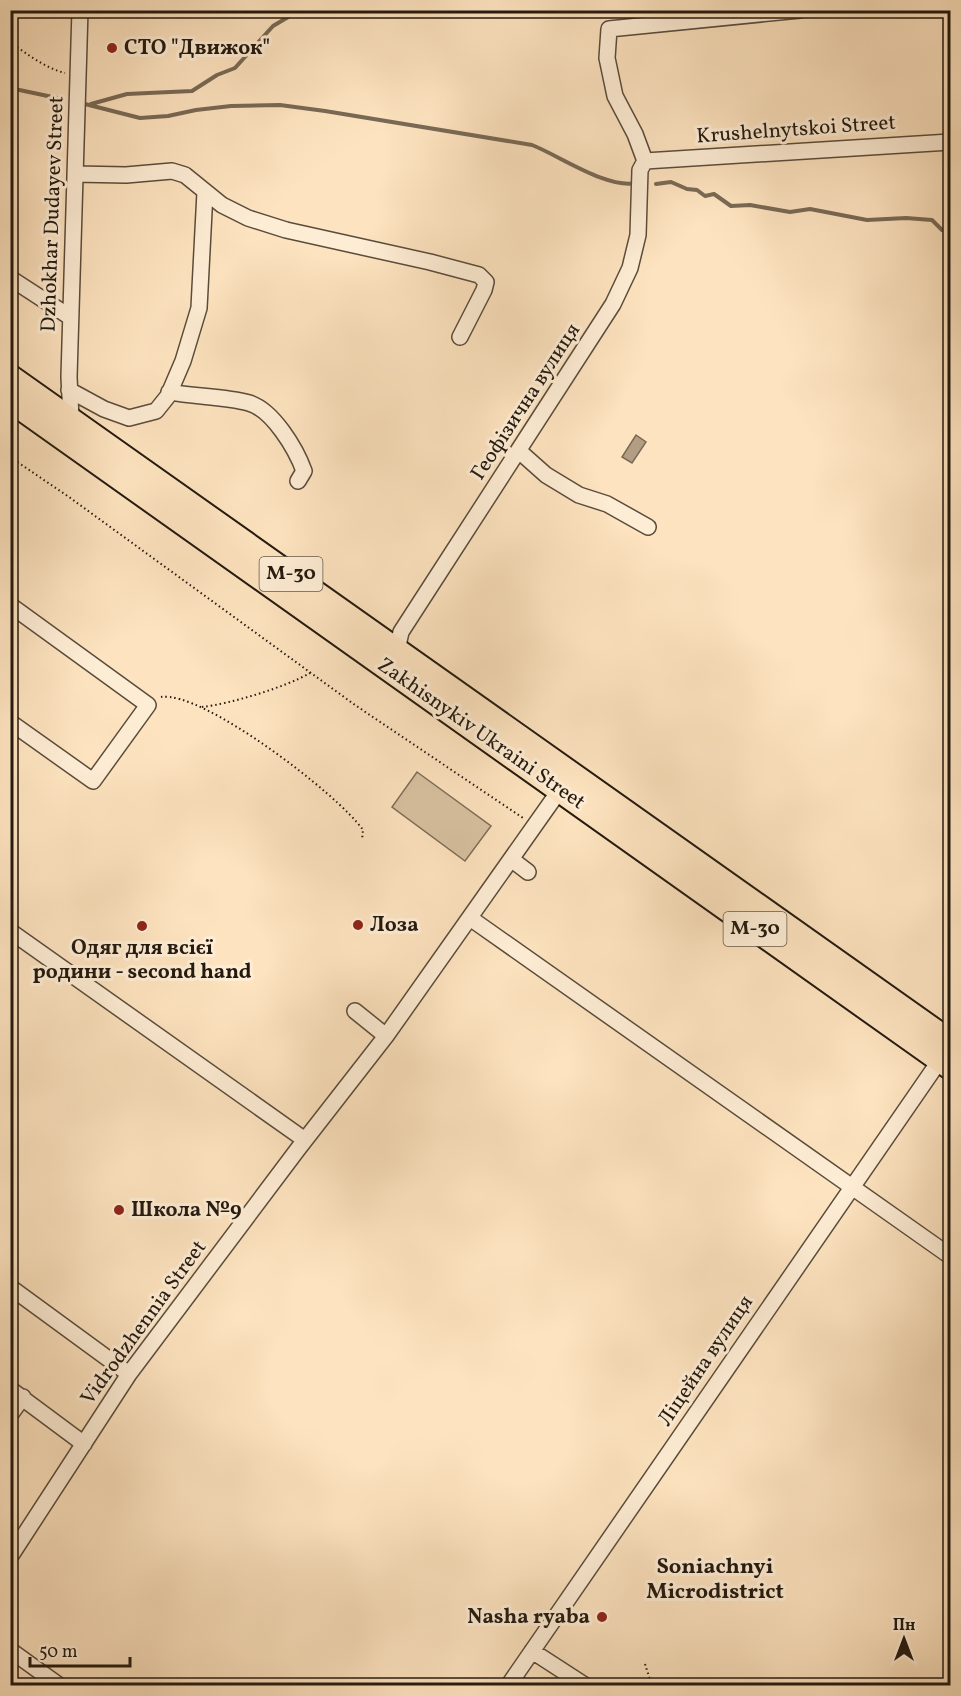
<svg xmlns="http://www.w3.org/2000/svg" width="961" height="1696" viewBox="0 0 961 1696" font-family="Vollkorn,serif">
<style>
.green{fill:#d8c1a1;stroke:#7e6d58;stroke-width:1.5}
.water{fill:#b39e83;stroke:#796955;stroke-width:1.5}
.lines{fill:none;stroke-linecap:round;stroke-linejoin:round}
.stream{stroke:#796955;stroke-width:4}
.minor-casing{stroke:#5a4c3b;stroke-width:18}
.highway-casing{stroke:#23190f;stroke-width:26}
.path{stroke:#23190f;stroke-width:2;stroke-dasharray:1.5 3;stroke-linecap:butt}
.minor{stroke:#feedd5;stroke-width:15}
.highway{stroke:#fde3bf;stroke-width:22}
.poi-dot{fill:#8f2418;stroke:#feedd5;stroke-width:2}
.labels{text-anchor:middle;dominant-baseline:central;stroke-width:6;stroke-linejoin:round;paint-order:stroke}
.shield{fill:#feedd5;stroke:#65594a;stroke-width:1.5}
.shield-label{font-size:20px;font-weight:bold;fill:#23190f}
.poi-label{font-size:21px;font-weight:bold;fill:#23190f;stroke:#feedd5;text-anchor:start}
.street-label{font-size:21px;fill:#23190f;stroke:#feedd5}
.neighbourhood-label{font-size:22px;font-weight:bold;fill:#23190f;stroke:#feedd5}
</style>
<rect width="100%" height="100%" fill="#fde3bf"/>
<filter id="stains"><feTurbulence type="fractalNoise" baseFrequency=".00333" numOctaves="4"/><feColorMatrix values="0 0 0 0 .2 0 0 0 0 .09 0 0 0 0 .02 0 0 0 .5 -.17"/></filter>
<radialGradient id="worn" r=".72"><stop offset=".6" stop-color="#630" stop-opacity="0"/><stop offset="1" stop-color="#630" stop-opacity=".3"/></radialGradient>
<!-- green -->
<path class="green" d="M417,772L491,826L465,861L392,807Z"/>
<!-- water -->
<path class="water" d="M636,435L646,442L632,463L622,457Z"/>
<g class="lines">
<!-- stream -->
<path class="stream" d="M10,88L62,99
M85,104L140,118L168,116L196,110L231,106L280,105L325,111L532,145C560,156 607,189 636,183
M91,104L127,94L192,91L217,75L235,68L273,26L300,10
M656,184L671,182L687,189L697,190L705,196L714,194L731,206L750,205L790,212L810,209L867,220L906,218L932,220L942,230L950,232"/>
<!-- minor casing -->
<g class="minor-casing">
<path id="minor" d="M645,161L635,134L615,96L607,58L609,29L800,10
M645,161L950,142
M75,174L126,175L172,171L185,175L222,205L248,218L286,230L430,262L479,275L486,282L484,290L460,337
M10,278L70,317
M69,390L104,409L129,418L156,411L168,396L183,361L199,308L205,192
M169,392C196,397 224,396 249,403C273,410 296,449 304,471L298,481
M71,418L69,377L80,10
M519,451L546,475L579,495L607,504L648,527
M10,605L148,705L93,781L10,722
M397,650L401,632L613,304L630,268L638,235L640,170L645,161
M511,859L528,872
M470,918L950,1256
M10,931L305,1140
M355,1011L386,1036
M10,1287L129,1374
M10,1389L84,1444
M10,1415L23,1397
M10,1557L129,1374L298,1149L386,1036L564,784
M10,1650L60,1686
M532,1651L586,1686
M508,1686L940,1060"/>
</g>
<!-- highway casing -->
<g class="highway-casing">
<path id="highway" d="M10,376L950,1041
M10,401L950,1068"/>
</g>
<!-- path -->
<path class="path" d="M10,42C27,54 45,68 65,73
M10,457L69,497L355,705L523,818
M161,697C202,690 339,795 363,830L362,840
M202,707C230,704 286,687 310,673
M645,1664L652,1686"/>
<!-- minor -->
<use href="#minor" class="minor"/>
<!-- highway -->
<use href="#highway" class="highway"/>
</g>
<!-- markers -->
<g class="poi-dot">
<circle cx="112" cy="48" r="6"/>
<circle cx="358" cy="925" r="6"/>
<circle cx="142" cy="926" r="6"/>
<circle cx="119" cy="1210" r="6"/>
<circle cx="602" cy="1617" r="6"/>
</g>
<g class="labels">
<!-- shield labels -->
<g class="shield">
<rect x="259.5" y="557" width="63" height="34" rx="4.5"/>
<rect x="723.5" y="912" width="63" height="34" rx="4.5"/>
</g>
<g class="shield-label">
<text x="291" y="574">М-30</text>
<text x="755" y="929">М-30</text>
</g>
<!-- poi labels -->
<g class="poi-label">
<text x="124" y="48">СТО "Движок"</text>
<text x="370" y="925">Лоза</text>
<text x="142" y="948" text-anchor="middle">Одяг для всієї<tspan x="142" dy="24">родини - second hand</tspan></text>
<text x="131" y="1210">Школа №9</text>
<text x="590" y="1617" text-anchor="end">Nasha ryaba</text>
</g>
<!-- street labels -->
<g class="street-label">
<text transform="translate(796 130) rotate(-4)">Krushelnytskoi Street</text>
<text transform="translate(53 214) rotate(-88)">Dzhokhar Dudayev Street</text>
<text transform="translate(526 402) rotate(-57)">Геофізична вулиця</text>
<text transform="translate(481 734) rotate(35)">Zakhisnykiv Ukraini Street</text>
<text transform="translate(144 1323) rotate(-54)">Vidrodzhennia Street</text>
<text transform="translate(706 1361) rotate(-56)">Ліцейна вулиця</text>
</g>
<!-- neighbourhood labels -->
<g class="neighbourhood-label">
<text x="715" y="1567">Soniachnyi<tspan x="715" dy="25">Microdistrict</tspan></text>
</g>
</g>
<!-- margin -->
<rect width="961" height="1696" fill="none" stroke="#fde3bf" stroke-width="36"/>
<rect x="12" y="12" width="937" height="1672" fill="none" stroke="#23190f" stroke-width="3"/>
<rect x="18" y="18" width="925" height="1660" fill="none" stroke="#23190f" stroke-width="1.5"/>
<!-- north arrow -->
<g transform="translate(904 1639)" stroke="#feedd5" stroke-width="4.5" paint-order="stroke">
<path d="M0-4.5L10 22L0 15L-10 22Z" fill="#23190f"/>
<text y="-9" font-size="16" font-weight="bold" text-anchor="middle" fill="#23190f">Пн</text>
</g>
<!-- scale -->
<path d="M30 1657v9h100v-9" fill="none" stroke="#23190f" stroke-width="3"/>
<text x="39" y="1657" font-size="18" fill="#23190f" stroke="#feedd5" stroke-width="4.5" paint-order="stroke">50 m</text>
<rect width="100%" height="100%" filter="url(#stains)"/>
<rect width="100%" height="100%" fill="url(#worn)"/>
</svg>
